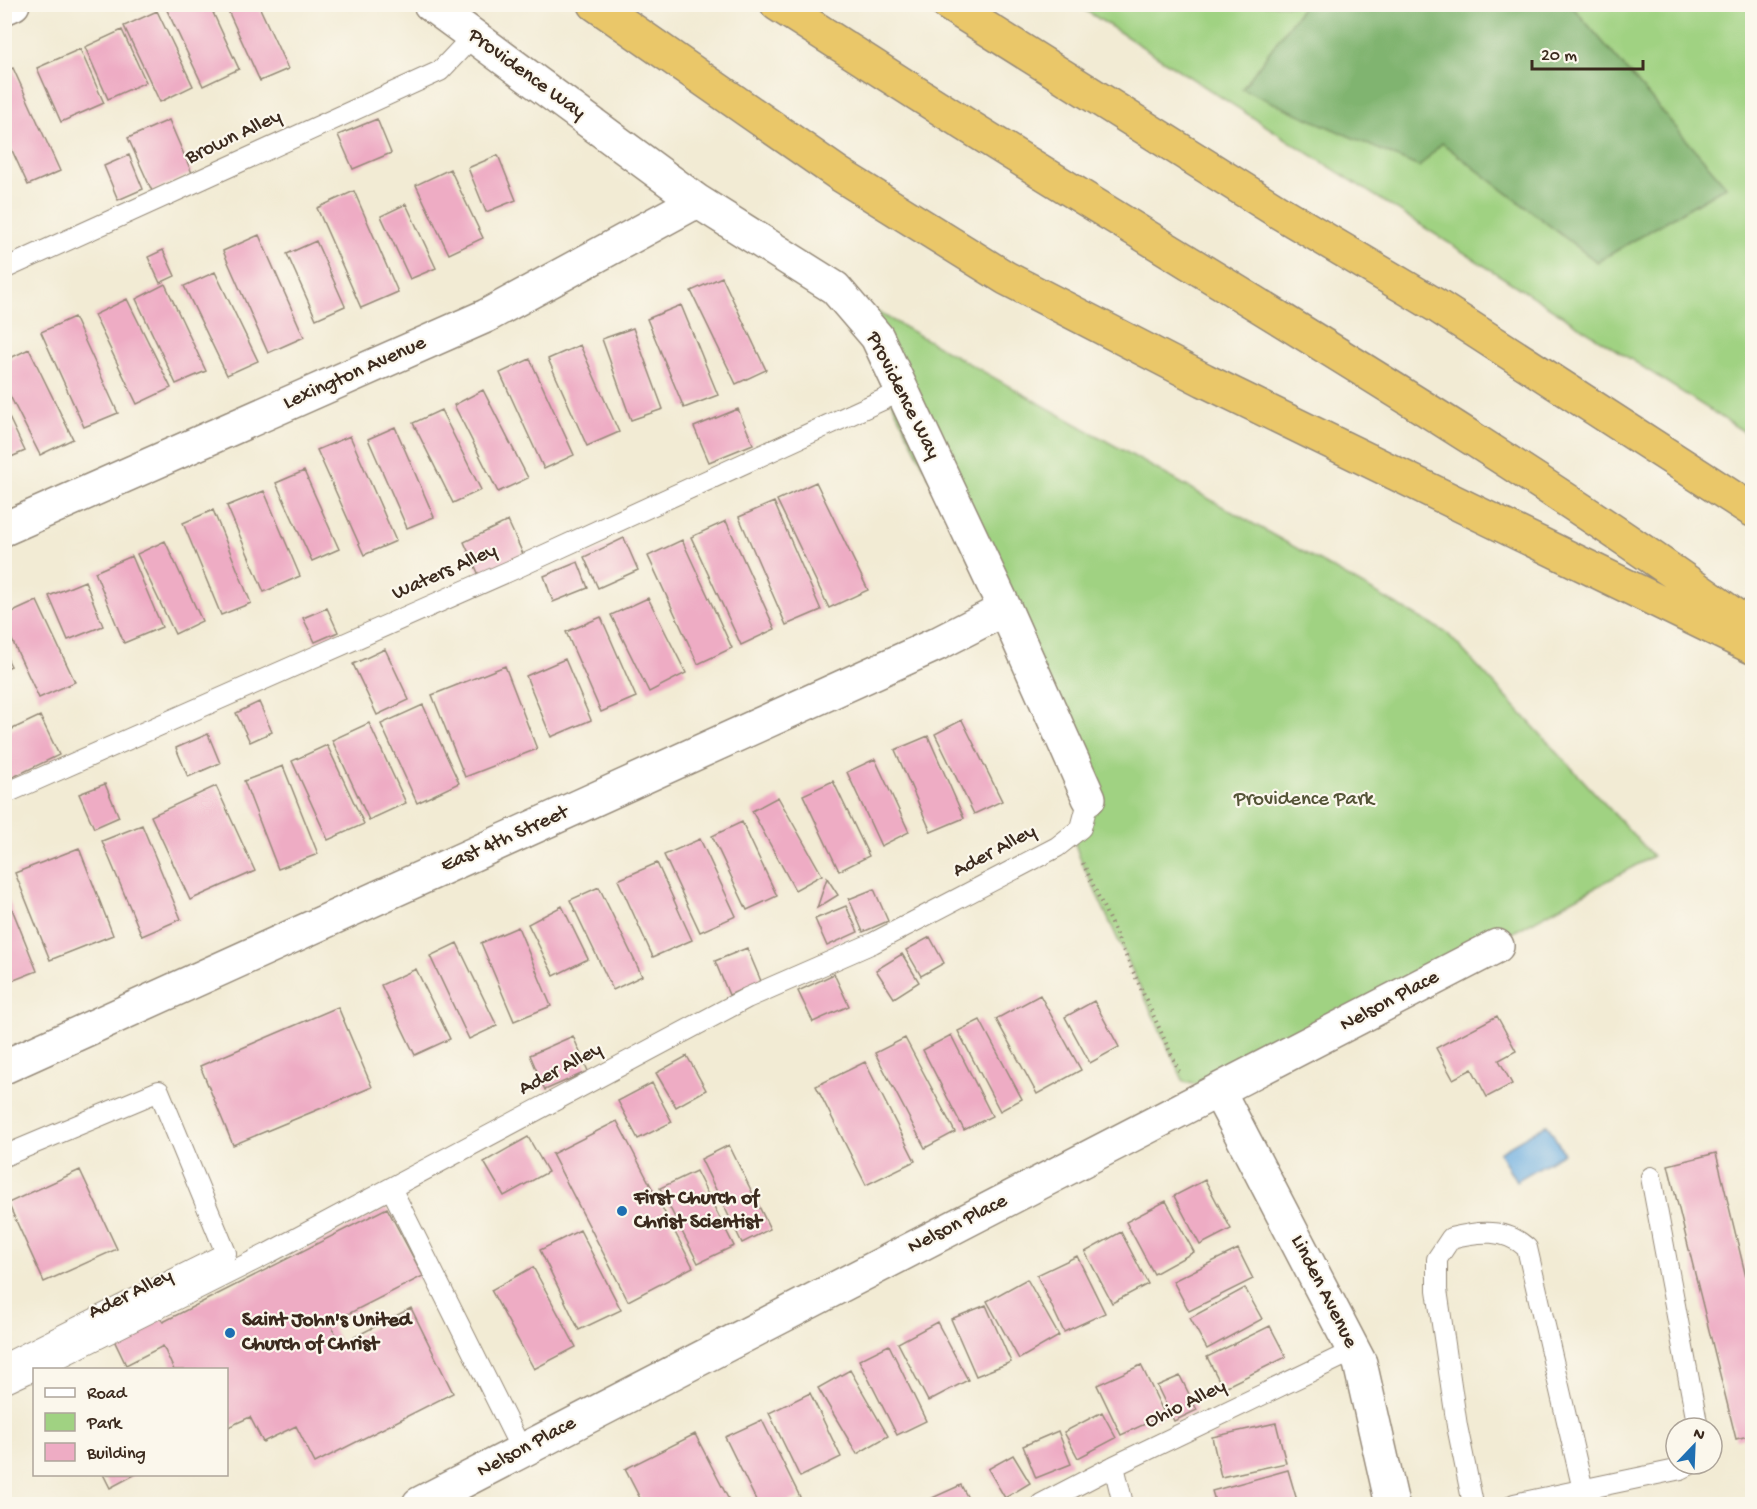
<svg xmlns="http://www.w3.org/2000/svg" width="1757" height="1509" viewBox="0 0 1757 1509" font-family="'Gochi Hand',sans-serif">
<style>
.green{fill:#a0d282;stroke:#6e7e50;stroke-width:1.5}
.forest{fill:#80b470;stroke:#5e6f47;stroke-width:1.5}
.water{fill:#6cade0;stroke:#546c7f;stroke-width:1.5}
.building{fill:#eeacc4}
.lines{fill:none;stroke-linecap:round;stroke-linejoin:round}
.lane-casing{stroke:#968a79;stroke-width:22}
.street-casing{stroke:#968a79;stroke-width:36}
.highway-casing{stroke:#968a79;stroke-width:36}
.path{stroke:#968a79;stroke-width:4;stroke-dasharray:1.5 4.5;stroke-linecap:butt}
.lane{stroke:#fff;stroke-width:20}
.street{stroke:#fff;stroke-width:33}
.highway{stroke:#eac769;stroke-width:33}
.poi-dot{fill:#1f6fb2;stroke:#fbf7ec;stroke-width:2}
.labels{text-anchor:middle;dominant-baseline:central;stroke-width:4.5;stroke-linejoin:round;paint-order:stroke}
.street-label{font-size:21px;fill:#3b2a1e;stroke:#fbf7ec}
.park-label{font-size:21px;fill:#545437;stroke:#fbf7ec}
.poi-label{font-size:21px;font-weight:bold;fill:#3b2a1e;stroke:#fbf7ec;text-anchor:start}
</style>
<rect width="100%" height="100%" fill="#fbf7ec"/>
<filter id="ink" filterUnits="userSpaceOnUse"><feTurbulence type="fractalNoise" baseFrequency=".0167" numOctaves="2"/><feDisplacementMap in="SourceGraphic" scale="12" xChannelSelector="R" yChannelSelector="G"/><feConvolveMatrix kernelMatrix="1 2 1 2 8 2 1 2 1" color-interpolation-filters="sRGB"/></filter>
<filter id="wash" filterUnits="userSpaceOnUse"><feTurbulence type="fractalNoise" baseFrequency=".008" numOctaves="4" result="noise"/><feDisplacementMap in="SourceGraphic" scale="24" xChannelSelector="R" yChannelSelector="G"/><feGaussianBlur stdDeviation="1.35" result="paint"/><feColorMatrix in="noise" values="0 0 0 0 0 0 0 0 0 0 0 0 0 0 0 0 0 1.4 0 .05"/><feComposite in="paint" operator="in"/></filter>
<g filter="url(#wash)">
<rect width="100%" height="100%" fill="#f2ebd4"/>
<!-- green -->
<path class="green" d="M1077,5H1304L1242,89L1442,143L1597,262L1726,186L1571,5H1752V437Z
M835,288L1447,633L1653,856L1223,1090L1184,1082L1079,856L1073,837L1089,798Z"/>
<!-- forest -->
<path class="forest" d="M1304,5H1571L1726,186L1597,262L1442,143L1419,167L1242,89Z"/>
<!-- water -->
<path class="water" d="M1547,1124L1564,1153L1516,1181L1499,1152Z"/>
<g id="blocks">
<!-- building -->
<path class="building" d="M174,4H209L239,69L203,86L166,8Z
M225,4H258L288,69L260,81Z
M157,11L193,86L160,102L124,26Z
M122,30L146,82L108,99L85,47Z
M80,49L104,103L61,122L37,68Z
M13,68L60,171L28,185L4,133V72Z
M377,119L391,153L353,169L338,135Z
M169,120L192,173L152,191L128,138Z
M129,155L143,189L118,200L104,166Z
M498,155L516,200L486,212L468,168Z
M4,168L11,183L4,186Z
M450,169L483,238L449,254L416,185Z
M354,191L398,292L361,308L317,208Z
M406,204L436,268L410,279L381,216Z
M259,235L304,337L268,353L223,251Z
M316,241L345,306L316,319L287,254Z
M163,250L175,276L160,283L148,257Z
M215,272L258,361L227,375L184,286Z
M722,277L766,370L736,384L691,291Z
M165,284L206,371L176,384L136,299Z
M127,299L171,388L137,404L94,315Z
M681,305L718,395L684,408L647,319Z
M74,317L118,413L84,427L41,332Z
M633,328L663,409L631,420L602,339Z
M580,345L619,432L587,446L548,359Z
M29,349L73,439L40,455L4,384V361Z
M530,359L574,455L544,469L500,373Z
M483,390L528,478L498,492L454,405Z
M4,407L25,451L4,460Z
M738,409L753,444L709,462L694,427Z
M441,410L481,490L453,503L413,423Z
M395,427L434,517L407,528L368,439Z
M350,436L396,541L364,555L317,450Z
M304,471L339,549L312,561L276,483Z
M816,482L868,590L829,608L777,500Z
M264,491L300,576L264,592L227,506Z
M774,502L821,610L786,625L739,517Z
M213,510L251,603L221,615L183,523Z
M508,521L523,554L479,575L464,542Z
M726,521L775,629L741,645L691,537Z
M624,538L638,570L598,588L584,557Z
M682,540L732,648L698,664L648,556Z
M165,541L202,621L175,634L137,554Z
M132,556L162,627L124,643L95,572Z
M578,562L588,588L553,602L544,576Z
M85,581L103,626L68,640L49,596Z
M648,598L686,673L649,692L611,615Z
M37,601L75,682L39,698L4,623V616Z
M327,608L338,632L315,642L303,618Z
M601,617L636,697L601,712L566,632Z
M385,649L409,700L377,715L353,664Z
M4,652L11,666L4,669Z
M565,659L591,720L551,737L526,676Z
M505,666L537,749L465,777L432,695Z
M259,702L272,732L250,742L236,713Z
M423,705L459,783L417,803L381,724Z
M40,716L59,755L9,779L4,769V733Z
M962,720L1002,801L974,814L935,734Z
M369,723L406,803L369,820L332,740Z
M208,734L220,763L188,777L176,748Z
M928,736L964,818L931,832L895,750Z
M327,745L364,824L328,840L292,761Z
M875,759L909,832L881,846L847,772Z
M283,766L318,854L278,869L244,781Z
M833,781L869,856L839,871L803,795Z
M105,784L119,817L94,828L79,794Z
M216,786L255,871L190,900L151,816Z
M778,797L822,875L795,890L752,811Z
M742,822L777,896L747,910L712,836Z
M142,825L181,919L142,936L102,841Z
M700,839L736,916L700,932L664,855Z
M79,848L113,935L50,960L15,873Z
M657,863L692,940L653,957L618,880Z
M827,878L838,895L817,908Z
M599,887L642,976L613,990L570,900Z
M874,889L888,921L863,932L849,899Z
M6,894L37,971L4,984V895Z
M562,906L588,959L554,976L528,924Z
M846,906L858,932L827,946L815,919Z
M518,927L551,1006L514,1021L481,943Z
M930,937L944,963L921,976L906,950Z
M457,943L497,1026L469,1039L430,956Z
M747,948L761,981L729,995L715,961Z
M902,954L919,982L894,998L876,970Z
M416,969L450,1039L415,1055L381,985Z
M834,974L849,1006L813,1022L798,991Z
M1040,995L1081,1070L1037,1094L996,1019Z
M1094,1001L1119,1047L1090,1063L1065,1017Z
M338,1007L372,1087L233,1145L200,1066Z
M1497,1016L1516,1051L1499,1060L1512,1084L1487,1097L1472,1069L1453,1079L1436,1048Z
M980,1020L1022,1099L1000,1111L958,1031Z
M951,1035L992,1116L964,1130L923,1050Z
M573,1036L588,1071L545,1090L530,1055Z
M905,1038L955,1132L925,1148L875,1053Z
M687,1056L706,1090L676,1107L656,1073Z
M865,1062L915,1161L866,1185L816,1086Z
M652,1083L672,1122L638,1139L618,1101Z
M617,1121L693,1267L628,1301L552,1154Z
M528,1137L548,1172L504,1196L484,1162Z
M729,1145L770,1229L742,1243L701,1159Z
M1716,1153L1752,1302V1435L1736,1439L1668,1165Z
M80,1170L117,1249L44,1282L8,1203Z
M696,1171L734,1246L698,1263L660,1188Z
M1205,1180L1231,1229L1200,1245L1174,1196Z
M1166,1201L1194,1252L1154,1274L1126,1222Z
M387,1208L423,1276L330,1323L341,1344L411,1308L453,1393L315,1463L296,1426L263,1442L250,1417L226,1428V1370H174L163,1346L126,1365L113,1338L159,1317L163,1322Z
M580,1230L621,1310L579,1330L540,1250Z
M1121,1232L1148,1284L1112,1303L1085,1252Z
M1238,1249L1253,1279L1189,1311L1173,1281Z
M1077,1256L1105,1313L1064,1332L1037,1275Z
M533,1267L576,1347L534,1369L491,1290Z
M1027,1279L1059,1336L1019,1359L987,1301Z
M1245,1288L1262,1319L1207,1349L1190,1318Z
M986,1305L1011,1362L976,1376L951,1319Z
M937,1322L968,1380L928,1401L898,1343Z
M1270,1326L1286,1357L1223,1388L1207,1357Z
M889,1345L926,1421L897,1435L859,1360Z
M1141,1365L1165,1415L1121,1435L1097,1385Z
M850,1370L888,1436L857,1454L818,1388Z
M1180,1376L1197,1410L1174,1421L1157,1386Z
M810,1393L841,1457L800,1477L769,1413Z
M1102,1412L1116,1438L1078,1458L1064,1432Z
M762,1420L800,1497L784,1504H758L725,1437Z
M1276,1423L1286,1463L1221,1477L1212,1437Z
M1058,1431L1071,1464L1036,1478L1023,1446Z
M695,1434L731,1504H643L625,1469Z
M1013,1455L1030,1483L1005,1498L988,1469Z
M1288,1470L1298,1504H1216L1212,1491Z
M103,1474H136L110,1488Z
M961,1485L971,1504H935L932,1498Z"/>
</g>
</g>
<g filter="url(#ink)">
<use href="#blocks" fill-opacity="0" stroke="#968a79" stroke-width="1.5"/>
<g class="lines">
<!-- lane casing -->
<g class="lane-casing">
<path id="lane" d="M4,269L440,71L473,36
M4,794L514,569L902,391
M4,1156L159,1091L226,1253L4,1364
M1651,1177L1698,1428
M391,1188L522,1451
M35,1370L267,1254L747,998L873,943L1057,847L1081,828L1089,798
M4,1384L34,1370
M1114,1466L1123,1504
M1041,1504L1114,1466L1353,1351
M1473,1504L1457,1426L1437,1290V1259L1451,1238C1478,1231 1506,1228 1527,1248L1583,1490
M1514,1504L1681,1469L1691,1464"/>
</g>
<!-- street casing -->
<g class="street-casing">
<path id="street" d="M430,4L697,201L835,288L877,337L1005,609L1089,798
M4,8L13,4
M4,529L486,316L697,201
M4,1067L937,644L1005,609
M1219,1092L1360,1363L1392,1504
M419,1504L1497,946"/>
</g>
<!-- highway casing -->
<g class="highway-casing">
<path id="highway" d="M595,4L839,174L1006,278L1204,380L1752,647
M777,4C854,53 930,103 1008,151C1258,307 1514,455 1752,628
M948,4L1279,212L1437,306L1752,510"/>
</g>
<!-- path -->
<path class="path" d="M1083,863L1179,1071"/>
<!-- lane -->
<use href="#lane" class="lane"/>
<!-- street -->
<use href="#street" class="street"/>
<!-- highway -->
<use href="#highway" class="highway"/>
</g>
</g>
<!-- markers -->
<g class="poi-dot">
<circle cx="622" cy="1211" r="6"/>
<circle cx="230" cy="1333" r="6"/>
</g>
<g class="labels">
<!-- street labels -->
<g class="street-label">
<text transform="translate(526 75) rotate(36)">Providence Way</text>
<text transform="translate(234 138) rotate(-25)">Brown Alley</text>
<text transform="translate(355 374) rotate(-24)">Lexington Avenue</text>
<text transform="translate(902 396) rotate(63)">Providence Way</text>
<text transform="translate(445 573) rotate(-24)">Waters Alley</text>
<text transform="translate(505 840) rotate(-24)">East 4th Street</text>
<text transform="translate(995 852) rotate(-28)">Ader Alley</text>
<text transform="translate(1390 1002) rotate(-28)">Nelson Place</text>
<text transform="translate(561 1070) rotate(-28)">Ader Alley</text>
<text transform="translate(958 1225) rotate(-27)">Nelson Place</text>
<text transform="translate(1323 1292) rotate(63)">Linden Avenue</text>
<text transform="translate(131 1295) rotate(-26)">Ader Alley</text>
<text transform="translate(1186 1405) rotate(-26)">Ohio Alley</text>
<text transform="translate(527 1448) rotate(-28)">Nelson Place</text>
</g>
<!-- park labels -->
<g class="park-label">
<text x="1304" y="800">Providence Park</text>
</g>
<!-- poi labels -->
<g class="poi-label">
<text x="634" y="1199">First Church of<tspan x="634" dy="24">Christ Scientist</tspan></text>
<text x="242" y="1321">Saint John's United<tspan x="242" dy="24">Church of Christ</tspan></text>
</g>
</g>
<!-- margin -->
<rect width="1757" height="1509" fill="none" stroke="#fbf7ec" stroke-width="24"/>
<!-- legend -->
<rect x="33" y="1368" width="195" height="108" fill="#fbf7ec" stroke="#aea59a" stroke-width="1.5"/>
<rect x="45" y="1388" width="30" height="9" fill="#ffffff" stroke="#aea59a" stroke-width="1.5"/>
<text x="87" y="1398" font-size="18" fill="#3b2a1e">Road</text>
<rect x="45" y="1413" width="30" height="18" fill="#a0d282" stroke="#aea59a" stroke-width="1.5"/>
<text x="87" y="1428" font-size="18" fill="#3b2a1e">Park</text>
<rect x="45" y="1443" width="30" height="18" fill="#eeacc4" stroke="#aea59a" stroke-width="1.5"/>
<text x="87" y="1458" font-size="18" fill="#3b2a1e">Building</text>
<!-- north arrow -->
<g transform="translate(1694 1446) rotate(23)"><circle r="28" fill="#fbf7ec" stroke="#aea59a" stroke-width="1.5"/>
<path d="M0-4.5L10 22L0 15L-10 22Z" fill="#1f6fb2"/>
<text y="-9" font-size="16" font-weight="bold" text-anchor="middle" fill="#3b2a1e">N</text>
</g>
<!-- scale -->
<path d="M1532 60v9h111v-9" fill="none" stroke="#3b2a1e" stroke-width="3"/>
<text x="1541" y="60" font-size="18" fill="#3b2a1e" stroke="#fbf7ec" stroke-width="4.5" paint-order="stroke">20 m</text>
</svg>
